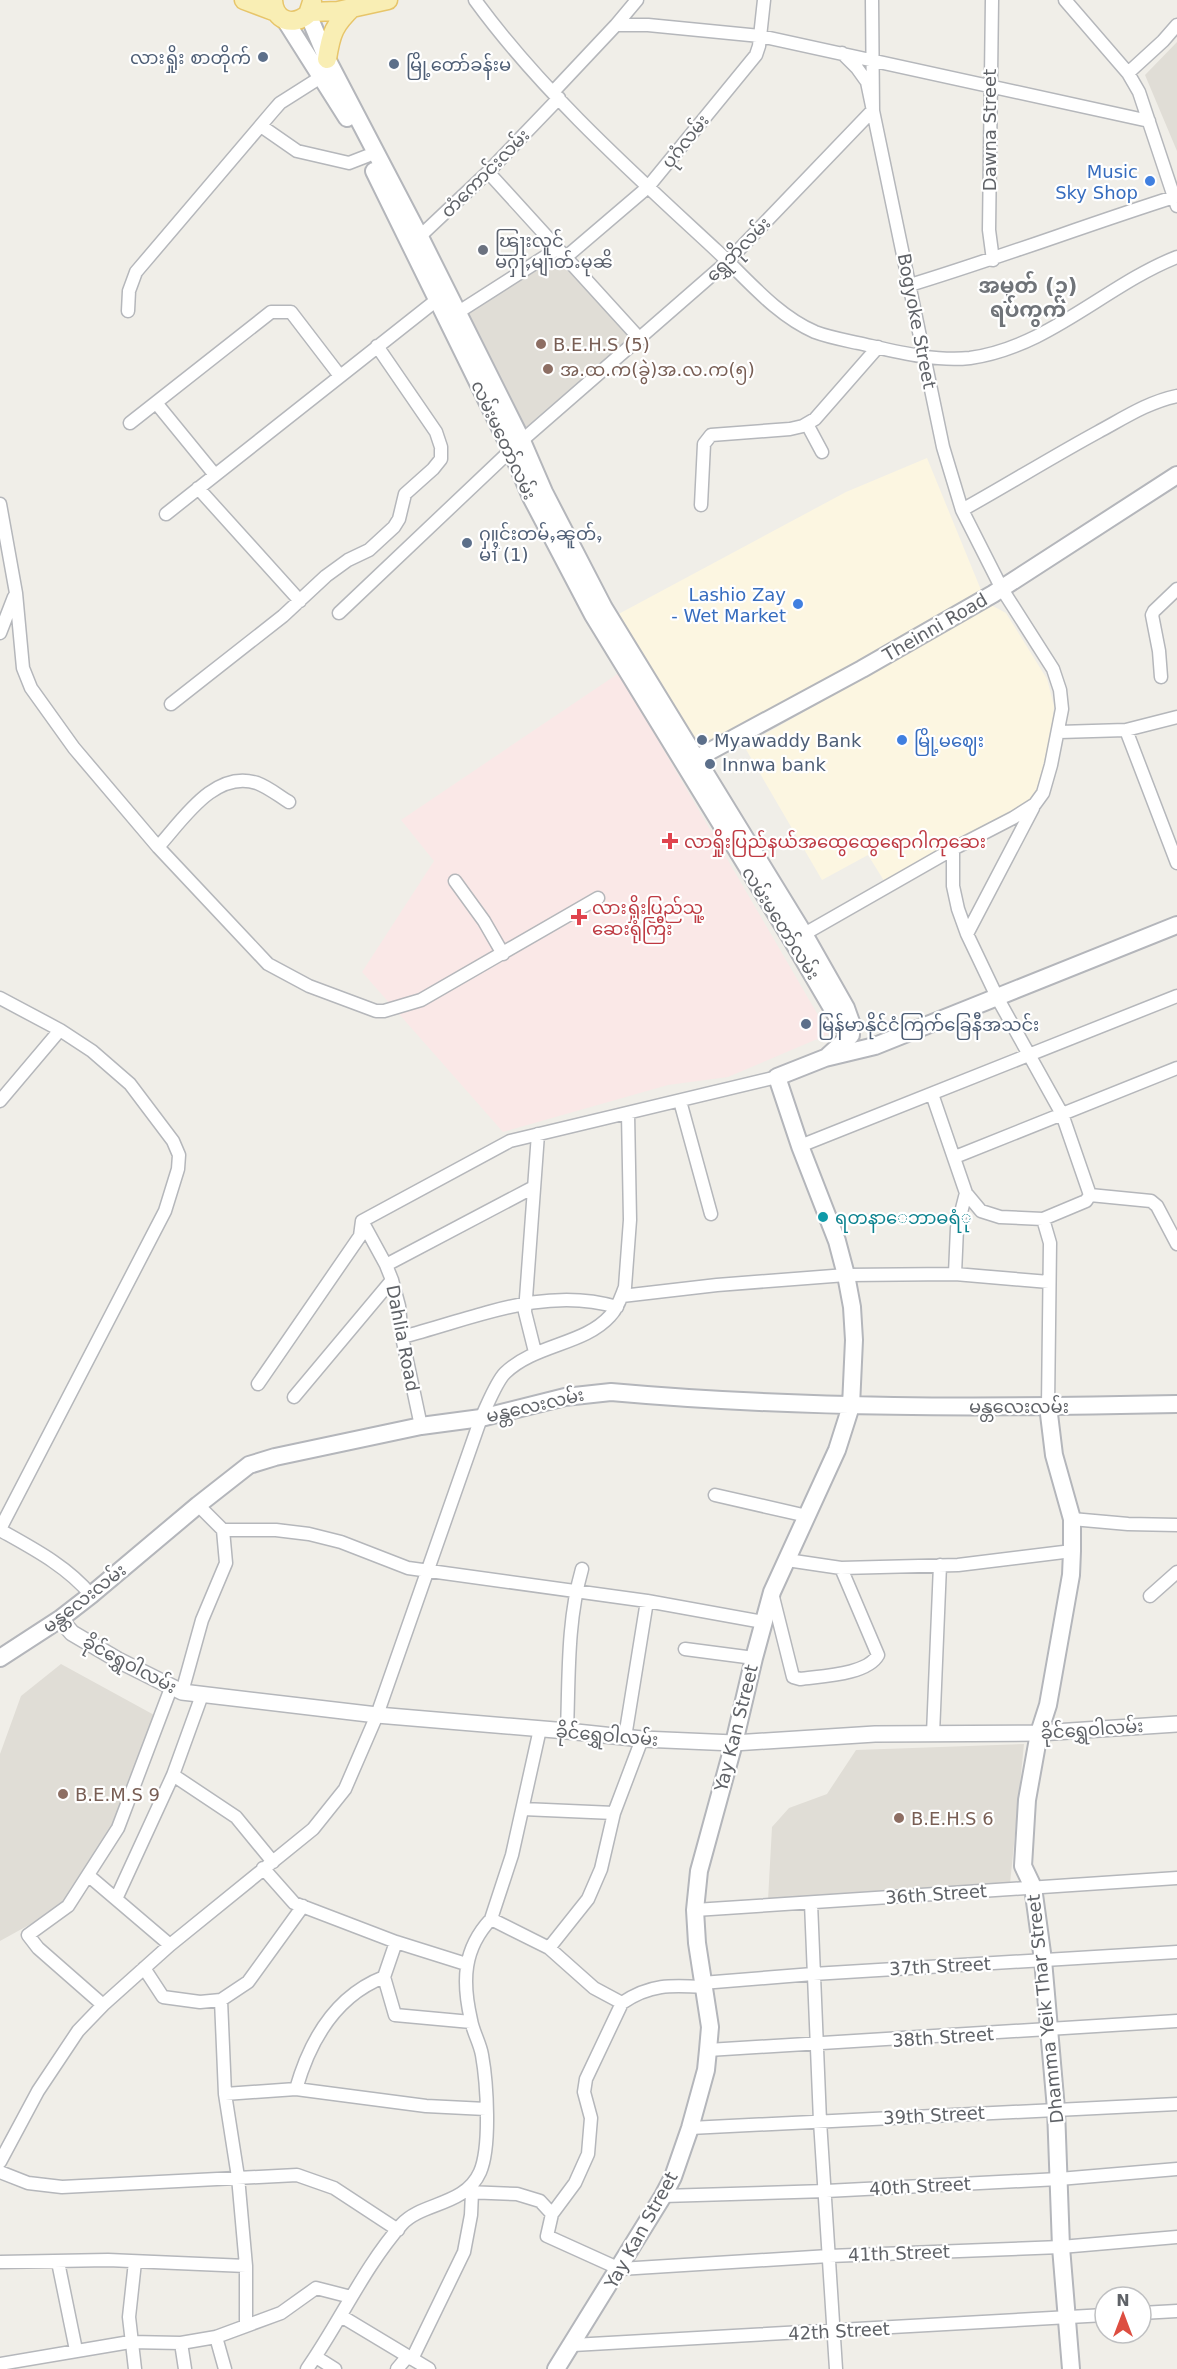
<svg xmlns="http://www.w3.org/2000/svg" width="1177" height="2369" viewBox="0 0 1177 2369" font-family="'DejaVu Sans','Noto Sans Myanmar',sans-serif">
<style>
.commercial{fill:#fcf6e1}
.education{fill:#e0ddd6}
.medical{fill:#fae8e7}
.lines{fill:none;stroke-linecap:round;stroke-linejoin:round}
.minor-casing{stroke:#b5b7bb;stroke-width:15}
.tertiary-casing{stroke:#b5b7bb;stroke-width:18}
.secondary-casing{stroke:#b4b6bb;stroke-width:20}
.primary-casing{stroke:#e7c56a;stroke-width:21}
.minor{stroke:#fff;stroke-width:12}
.tertiary{stroke:#fff;stroke-width:15}
.secondary{stroke:#fff;stroke-width:16}
.primary{stroke:#f9eeb4;stroke-width:18}
.service-dot{fill:#5c6f8a;stroke:#fff;stroke-width:2}
.shop-dot{fill:#3f7fe0;stroke:#fff;stroke-width:2}
.worship-dot{fill:#6b7280;stroke:#fff;stroke-width:2}
.education-dot{fill:#8d6e63;stroke:#fff;stroke-width:2}
.health-dot{fill:#e0444e;stroke:#fff;stroke-width:2}
.culture-dot{fill:#0f9aa8;stroke:#fff;stroke-width:2}
.labels{text-anchor:middle;dominant-baseline:central;stroke-width:4.5;stroke-linejoin:round;paint-order:stroke}
.service-label{font-size:18px;fill:#4e5e75;stroke:#fff;text-anchor:start}
.street-label{font-size:18px;fill:#5f6267;stroke:#fff}
.shop-label{font-size:18px;fill:#366cbe;stroke:#fff;text-anchor:end}
.worship-label{font-size:18px;fill:#5b616d;stroke:#fff;text-anchor:start}
.education-label{font-size:18px;fill:#785e54;stroke:#fff;text-anchor:start}
.health-label{font-size:18px;fill:#be3a42;stroke:#fff;text-anchor:start}
.culture-label{font-size:18px;fill:#0d838f;stroke:#fff;text-anchor:start}
.quarter-label{font-size:21px;font-weight:bold;fill:#707479;stroke:#fff}
</style>
<rect width="100%" height="100%" fill="#f0eee8"/>
<!-- commercial -->
<path class="commercial" d="M927,458L981,590L698,751L613,617L846,492Z
M991,605L1006,613L1047,679L1054,706L1051,734L1037,789L1026,805L886,884L868,855L822,880L744,746Z"/>
<!-- education -->
<path class="education" d="M1177,42V151L1145,75Z
M559,250L639,337L525,436L467,314Z
M61,1664L156,1716L110,1834L65,1905L0,1941V1754L21,1696Z
M1024,1744L1010,1884L768,1900L772,1827L789,1808L827,1794L856,1750Z"/>
<!-- medical -->
<path class="medical" d="M619,673L829,1034L728,1077L668,1085L503,1132L362,972L434,861L401,820Z"/>
<g class="lines">
<!-- minor casing -->
<g class="minor-casing">
<path id="minor" d="M475,0C542,92 634,174 717,251C747,279 776,315 815,332C828,337 844,340 858,343C894,351 934,362 970,358C1049,347 1106,285 1177,257
M992,0L989,230L993,260
M1065,0L1128,73L1139,92L1177,206
M616,25L637,0
M1128,73L1163,41L1177,25
M553,92L616,25H648L760,36L1149,121
M261,126L297,151L349,163L367,156
M488,172L640,339
M415,241L488,172L559,98
M566,257L648,187L756,55L759,46L764,0
M910,285C999,258 1086,225 1174,197
M128,311L129,291L136,272L273,111L280,103L321,77
M457,313L557,249
M157,404L215,475
M130,423L271,312H291L340,376
M807,424L822,452
M198,488L300,601
M0,504L16,593L23,668L31,688L74,748L158,847L268,964L309,986L376,1011H384L421,1000L598,898
M701,505L704,444L711,435L790,429L803,426L815,419L878,347
M962,510C1007,485 1052,457 1098,432C1124,418 1148,402 1177,396
M166,514L443,295
M339,613L511,450L728,261L873,110L872,0
M0,633L14,597
M1161,677L1159,651L1152,615L1154,611L1177,589
M171,704L283,616L326,576L348,560L369,550L394,527L399,519L405,494L433,469L441,459V447L436,432L377,346
M1126,730L1177,717
M1059,732L1126,730L1177,863
M158,847C182,821 214,769 257,783C268,787 279,796 289,802
M455,881L484,921L503,954
M967,934L1033,808
M799,937L953,849L1013,818L1035,804L1043,793L1051,765L1062,709L1060,690L1053,669L1002,589L962,510L943,447L867,82L857,68L842,53
M0,998L60,1030L92,1051L130,1084L173,1141L179,1155L178,1169L165,1211L0,1529
M932,1094L966,1193L981,1211L1000,1217L1043,1219L1086,1201L1090,1195L1062,1114L998,999L967,934L958,909L953,886V849
M0,1101L60,1030
M680,1101L711,1214
M800,1146L1177,996
M955,1157L1177,1068
M1090,1195L1151,1201L1157,1206L1177,1244
M1043,1219L1050,1243L1048,1406
M362,1221L386,1265L392,1280L399,1306L402,1337L421,1426
M386,1265L532,1188
M955,1274L957,1228L966,1193
M622,1296L717,1285L846,1275L955,1274L1049,1282
M402,1337C473,1319 544,1285 617,1307
M535,1352L525,1312L538,1134
M258,1384L360,1236L362,1221L510,1141L777,1077
M294,1397L392,1280
M715,1495L807,1516
M198,1505L223,1530H276L309,1534L341,1542L408,1568L647,1601L763,1622
M1072,1519L1128,1524L1177,1525
M0,1530C32,1548 67,1566 91,1595
M787,1560L841,1568L958,1565L1072,1551
M772,1593L793,1677L800,1679C820,1676 867,1675 878,1655L841,1568
M1150,1596L1177,1572
M685,1649L754,1658
M182,1692L202,1620L226,1563L223,1530
M567,1731C569,1677 567,1621 582,1569
M933,1734L940,1565
M625,1737L647,1601
M173,1775L236,1817L273,1862
M523,1809L614,1813
M263,1868L294,1903L396,1942L466,1964
M89,1876L170,1945
M116,1899L173,1775L202,1695
M811,1903L820,2121L836,2369
M695,1910L1177,1878
M491,1919L512,1855L540,1729
M549,1948L588,1899L601,1869L614,1813L642,1739
M144,1968L163,1997L200,2002L221,2000L248,1982L303,1906
M384,1977L395,2015L471,2022
M702,1983L813,1974L1177,1952
M221,2000L225,2094L238,2177L246,2266V2325
M622,2003L586,2079L584,2092L591,2118L588,2154L575,2183L552,2214L547,2236L620,2269L829,2256L1061,2247L1177,2237
M103,2005L38,1948L28,1935L68,1906L118,1828L171,1688
M708,2050L1177,2021
M296,2089C310,2040 335,1996 384,1977L396,1942
M225,2094L296,2089L426,2106L486,2109
M690,2128L1177,2104
M0,2162L38,2091L78,2031L103,2005L170,1945L313,1829L345,1789L377,1715L481,1418C487,1406 496,1382 505,1373C535,1344 584,1345 610,1316C618,1308 621,1297 625,1287L630,1220L628,1113
M0,2172L28,2183L62,2187L297,2175L334,2188L398,2230
M466,2192L517,2194L540,2201L552,2214
M663,2196L826,2191L1059,2179L1177,2169
M0,2262L108,2260L246,2266
M58,2262L76,2350
M135,2262L129,2317L135,2369
M1141,2313L1177,2311
M341,2316L429,2369
M216,2337L225,2369
M181,2343L185,2369
M573,2345L1105,2315
M316,2357L335,2369
M412,2359L464,2252L471,2215L472,2192
M0,2364L130,2342L181,2343L216,2337L281,2313L316,2288L351,2297
M307,2369C340,2322 364,2267 402,2224C422,2202 465,2206 480,2172C491,2147 487,2083 482,2055C480,2043 473,2032 471,2020C462,1981 463,1949 491,1919L549,1948L594,1988L622,2003C650,1984 671,1985 703,1987
M397,2369L408,2356"/>
</g>
<!-- tertiary casing -->
<g class="tertiary-casing">
<path id="tertiary" d="M60,1619L72,1633L118,1660L182,1692L377,1715L567,1731L642,1739L734,1743L875,1734L1039,1733L1177,1724"/>
</g>
<!-- secondary casing -->
<g class="secondary-casing">
<path id="secondary" d="M308,14L327,59L420,237L522,441L544,492L604,608L804,934L846,1008L851,1022V1035L828,1056
M285,20L347,118
M374,171L511,450L531,497L593,615L792,940L843,1027L848,1032
M688,763L862,669L993,594L1177,475
M1048,1406L1054,1455L1072,1519V1551L1071,1575L1048,1705L1039,1733L1027,1800L1023,1866L1033,1887L1043,1960L1056,2109L1061,2247L1071,2369
M0,1658L60,1619L91,1595L198,1505L249,1465L275,1457L421,1426L481,1418L565,1397L611,1392C799,1409 988,1408 1177,1404
M556,2369L663,2196L673,2177L690,2128L706,2070L708,2050L710,2027L697,1943L695,1910L699,1871L734,1743L754,1658L772,1592L837,1450L851,1406L854,1340L852,1307L846,1275L837,1241L800,1146L777,1077L825,1058L875,1046L1177,925"/>
</g>
<!-- primary casing -->
<g class="primary-casing">
<path id="primary" d="M244,0L276,12
M273,0C274,21 293,27 308,14L312,2
M311,12L338,11L388,0
M327,59C331,33 334,25 353,7"/>
</g>
<!-- minor -->
<use href="#minor" class="minor"/>
<!-- tertiary -->
<use href="#tertiary" class="tertiary"/>
<!-- secondary -->
<use href="#secondary" class="secondary"/>
<!-- primary -->
<use href="#primary" class="primary"/>
</g>
<!-- markers -->
<g class="service-dot">
<circle cx="263" cy="57" r="6"/>
<circle cx="394" cy="64" r="6"/>
<circle cx="467" cy="543" r="6"/>
<circle cx="702" cy="740" r="6"/>
<circle cx="710" cy="764" r="6"/>
<circle cx="806" cy="1024" r="6"/>
</g>
<g class="shop-dot">
<circle cx="1150" cy="181" r="6"/>
<circle cx="798" cy="604" r="6"/>
<circle cx="902" cy="740" r="6"/>
</g>
<circle class="worship-dot" cx="483" cy="250" r="6"/>
<g class="education-dot">
<circle cx="541" cy="344" r="6"/>
<circle cx="548" cy="369" r="6"/>
<circle cx="63" cy="1794" r="6"/>
<circle cx="899" cy="1818" r="6"/>
</g>
<g class="health-dot">
<path d="M667 832h6v6h6v6h-6v6h-6v-6h-6v-6h6z"/>
<path d="M576 908h6v6h6v6h-6v6h-6v-6h-6v-6h6z"/>
</g>
<circle class="culture-dot" cx="823" cy="1217" r="6"/>
<g class="labels">
<!-- service labels -->
<g class="service-label">
<text x="251" y="57" text-anchor="end">လားရှိုး စာတိုက်</text>
<text x="406" y="64">မြို့တော်ခန်းမ</text>
<text x="479" y="533">ႁူင်းတမ်ႇၼူတ်ႇ<tspan x="479" dy="21">မၢႆ (1)</tspan></text>
<text x="714" y="740">Myawaddy Bank</text>
<text x="722" y="764">Innwa bank</text>
<text x="818" y="1024">မြန်မာနိုင်ငံကြက်ခြေနီအသင်း</text>
</g>
<!-- street labels -->
<g class="street-label">
<text transform="translate(989 130) rotate(-90)">Dawna Street</text>
<text transform="translate(685 141) rotate(-51)">ပုဂံလမ်း</text>
<text transform="translate(485 173) rotate(-45)">တံကောင်းလမ်း</text>
<text transform="translate(738 249) rotate(-45)">ရွှေဘိုလမ်း</text>
<text transform="translate(917 321) rotate(79)">Bogyoke Street</text>
<text transform="translate(504 440) rotate(65)">လမ်းမတော်လမ်း</text>
<text transform="translate(935 627) rotate(-30)">Theinni Road</text>
<text transform="translate(781 923) rotate(58)">လမ်းမတော်လမ်း</text>
<text transform="translate(403 1338) rotate(79)">Dahlia Road</text>
<text transform="translate(535 1405) rotate(-13)">မန္တလေးလမ်း</text>
<text x="1019" y="1406">မန္တလေးလမ်း</text>
<text transform="translate(84 1598) rotate(-38)">မန္တလေးလမ်း</text>
<text transform="translate(130 1664) rotate(28)">ခိုင်ရွှေဝါလမ်း</text>
<text transform="translate(736 1728) rotate(-76)">Yay Kan Street</text>
<text transform="translate(1092 1729) rotate(-4)">ခိုင်ရွှေဝါလမ်း</text>
<text transform="translate(607 1735) rotate(5)">ခိုင်ရွှေဝါလမ်း</text>
<text transform="translate(936 1894) rotate(-4)">36th Street</text>
<text transform="translate(940 1966) rotate(-3)">37th Street</text>
<text transform="translate(1045 2009) rotate(-96)">Dhamma Yeik Thar Street</text>
<text transform="translate(943 2037) rotate(-4)">38th Street</text>
<text transform="translate(934 2115) rotate(-3)">39th Street</text>
<text transform="translate(920 2186) rotate(-3)">40th Street</text>
<text transform="translate(641 2230) rotate(-61)">Yay Kan Street</text>
<text transform="translate(899 2253) rotate(-2)">41th Street</text>
<text transform="translate(839 2331) rotate(-3)">42th Street</text>
</g>
<!-- shop labels -->
<g class="shop-label">
<text x="1138" y="171">Music<tspan x="1138" dy="21">Sky Shop</tspan></text>
<text x="786" y="594">Lashio Zay<tspan x="786" dy="21">- Wet Market</tspan></text>
<text x="914" y="740" text-anchor="start">မြို့မဈေး</text>
</g>
<!-- worship labels -->
<g class="worship-label">
<text x="495" y="240">ၽြႃးလူင်<tspan x="495" dy="21">မႁႃႇမျၢတ်ႉမုၼိ</tspan></text>
</g>
<!-- education labels -->
<g class="education-label">
<text x="553" y="344">B.E.H.S (5)</text>
<text x="560" y="369">အ.ထ.က(ခွဲ)အ.လ.က(၅)</text>
<text x="75" y="1794">B.E.M.S 9</text>
<text x="911" y="1818">B.E.H.S 6</text>
</g>
<!-- health labels -->
<g class="health-label">
<text x="684" y="841">လာရှိုးပြည်နယ်အထွေထွေရောဂါကုဆေး</text>
<text x="592" y="907">လားရှိုးပြည်သူ့<tspan x="592" dy="21">ဆေးရုံကြီး</tspan></text>
</g>
<!-- culture labels -->
<g class="culture-label">
<text x="835" y="1217">ရတနာေဘာဓရံု</text>
</g>
<!-- quarter labels -->
<g class="quarter-label">
<text x="1028" y="286">အမှတ် (၃)<tspan x="1028" dy="24">ရပ်ကွက်</tspan></text>
</g>
</g>
<!-- north arrow -->
<g transform="translate(1123 2315)"><circle r="28" fill="#ffffff" stroke="#bfc0c2" stroke-width="1.5"/>
<path d="M0-4.5L10 22L0 15L-10 22Z" fill="#dd4e41"/>
<text y="-9" font-size="16" font-weight="bold" text-anchor="middle" fill="#5f6267">N</text>
</g>
</svg>
